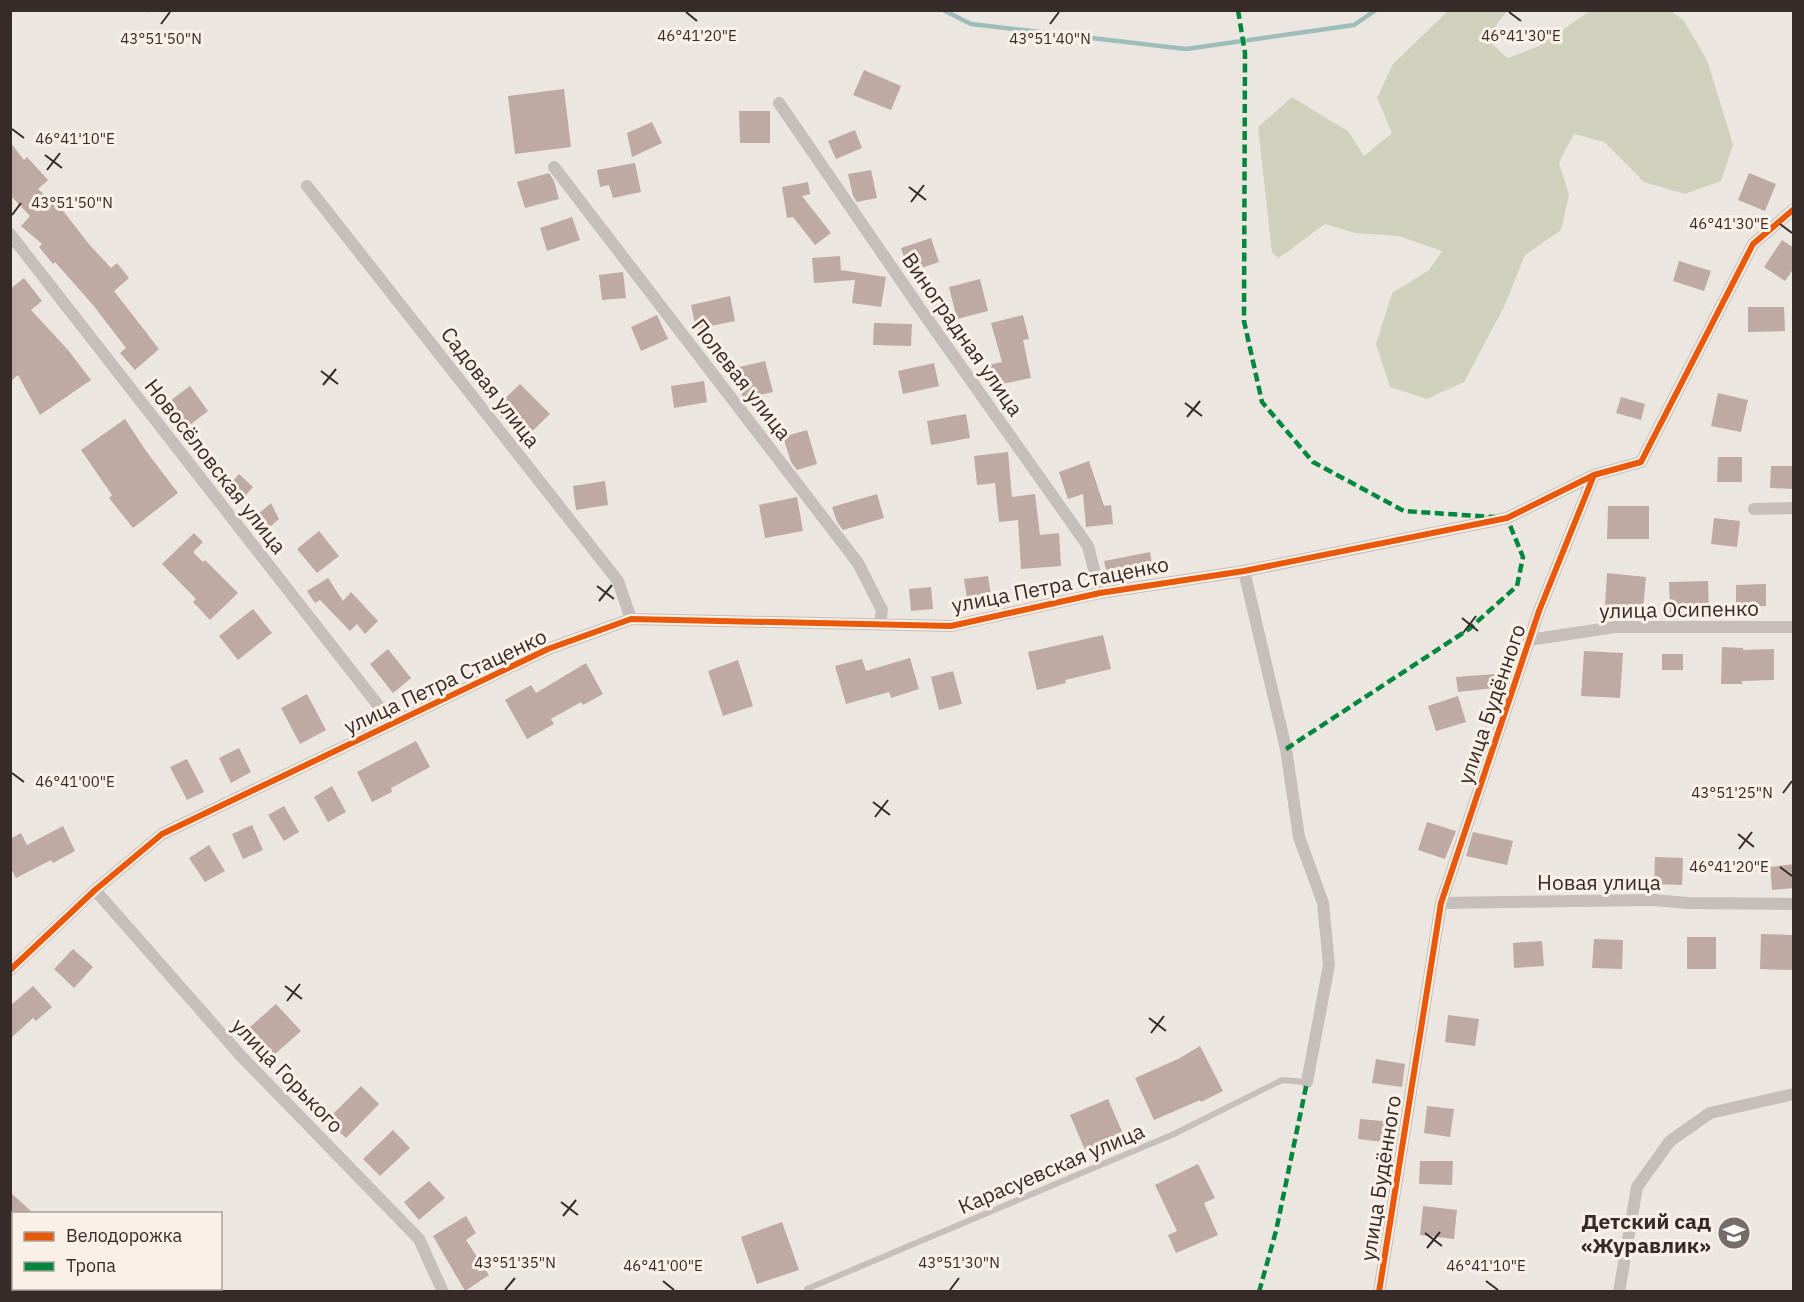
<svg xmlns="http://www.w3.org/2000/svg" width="1804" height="1302" viewBox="0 0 1804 1302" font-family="'IBM Plex Sans',sans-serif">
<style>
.green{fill:#cfd1bc}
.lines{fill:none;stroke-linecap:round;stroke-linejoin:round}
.stream{stroke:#9ebdba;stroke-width:4.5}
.building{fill:#bfa9a3}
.service{stroke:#c5beba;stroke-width:6}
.minor{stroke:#c5beba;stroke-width:12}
.quiet{stroke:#00873e;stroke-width:4.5;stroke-dasharray:9 4.5;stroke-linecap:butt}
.cycleway-casing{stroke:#f9f0e8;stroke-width:10}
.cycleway{stroke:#e8590c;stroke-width:6}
.ticks{fill:none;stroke:#362b28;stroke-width:2}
.labels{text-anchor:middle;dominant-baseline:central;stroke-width:6;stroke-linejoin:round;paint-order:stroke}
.street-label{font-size:21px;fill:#362b28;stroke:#f9f0e8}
.poi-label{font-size:21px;font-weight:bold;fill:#362b28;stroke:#f9f0e8;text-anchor:end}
.ticks-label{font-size:15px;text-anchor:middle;fill:#362b28;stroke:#f9f0e8;stroke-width:6;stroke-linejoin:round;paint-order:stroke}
</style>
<rect width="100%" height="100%" fill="#ece6e1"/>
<!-- green -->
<path class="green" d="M1670,10L1684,21L1707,60L1721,105L1733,145L1721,181L1685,194L1644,182L1604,142L1574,134L1559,162L1569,195L1561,230L1525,255L1504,307L1464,382L1427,399L1390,387L1376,344L1392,293L1429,270L1442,251L1399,236L1355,233L1325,224L1279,258L1272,253L1258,127L1292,97L1349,132L1364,156L1392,133L1377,98L1393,64L1448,11H1507L1486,39L1508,58L1539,46L1590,11Z"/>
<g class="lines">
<!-- stream -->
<path class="stream" d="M147,10H148
M943,10L971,24L1186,49L1354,25L1376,10"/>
</g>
<!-- building -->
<path class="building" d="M864,70L901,86L891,110L853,95Z
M564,89L571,147L515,154L508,96Z
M739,111H770V143H740Z
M652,122L662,143L632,157L627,133Z
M855,130L862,148L836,159L828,141Z
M10,142L24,160L27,157L48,180L38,189L64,212L88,243L111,268L117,263L129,278L114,291L159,349L135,370L120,353L126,348L93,305L55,262L53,264L39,247L42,244L21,226L30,216L10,195Z
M635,163L641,192L613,198L609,185L600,187L597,170Z
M871,170L877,198L857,202L853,196L848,174Z
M549,173L554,181L559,199L525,208L517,182Z
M1749,173L1776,184L1765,211L1738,200Z
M808,182L810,194L802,196L831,233L815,245L793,217L787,218L782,187Z
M572,217L580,240L547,251L540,228Z
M931,238L939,262L909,272L901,248Z
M1782,240L1794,248V268L1785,281L1764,267Z
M840,256L841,270L886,277L881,307L852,303L855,280L814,283L812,258Z
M1679,261L1711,271L1704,291L1673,281Z
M623,272L626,298L602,300L599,275Z
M24,278L42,301L31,310L68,350L91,380L40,415L18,375L10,382V289Z
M980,279L988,311L957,319L949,287Z
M730,296L735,321L696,329L691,305Z
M1748,307H1784L1785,331L1748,332Z
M657,315L668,339L641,351L631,327Z
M1023,315L1029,339L1023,340L1031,378L987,387L983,366L1002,362L991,323Z
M874,323L912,324L911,346L873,345Z
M765,361L773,392L743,399L735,368Z
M934,363L939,386L903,394L898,371Z
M704,381L707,402L674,408L671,386Z
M520,384L550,414L523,440L494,409Z
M190,386L208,411L182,431L163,406Z
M1718,393L1748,400L1741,432L1711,426Z
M1621,397L1645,404L1641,420L1616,413Z
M966,414L970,438L931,445L927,421Z
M125,419L146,451L178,493L133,528L109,498L112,495L81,450Z
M807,430L817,464L797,470L791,462L783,437Z
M1008,452L1012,497L1035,494L1040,535L1059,533L1061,566L1021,569L1018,520L999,522L995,483L977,485L974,456Z
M1718,457H1742V482H1717Z
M1089,461L1104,506L1111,505L1113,524L1086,527L1083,494L1068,499L1059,472Z
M1771,466H1794V489L1770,488Z
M239,474L253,487L238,504L224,491Z
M605,481L608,505L576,510L573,486Z
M877,494L884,518L843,530L837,522L832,507Z
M797,497L803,531L765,538L759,505Z
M271,503L279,519L261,535L249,522Z
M1608,506H1649V539H1607Z
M1714,518L1740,521L1737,547L1711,544Z
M319,531L339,556L317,573L297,549Z
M194,533L203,542L193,552L203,562L205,560L238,593L210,620L193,602L196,599L162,564Z
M1150,552L1154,576L1109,583L1104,561Z
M1607,573L1646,577L1643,609L1605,606Z
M988,576L992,601L968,605L964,579Z
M328,578L343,601L351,592L378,621L365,634L357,624L350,631L320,600L315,603L307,591Z
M1708,581L1709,613L1670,614L1669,582Z
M1766,584V606L1736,607V585Z
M931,587L933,609L911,611L909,589Z
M253,609L272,633L238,660L219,636Z
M1103,635L1111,669L1065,680L1066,683L1037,690L1028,652Z
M1722,647L1743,648V650L1774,649V680L1742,681V684H1721Z
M388,649L411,678L393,693L370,664Z
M1584,651L1623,653L1620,698L1581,696Z
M1662,654H1683V670H1662Z
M910,658L919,689L891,698L889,692L846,704L835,666L862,659L866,671Z
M738,660L753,706L723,716L708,671Z
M586,663L603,694L583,705L581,702L551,719L554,724L527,739L505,700L531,685L536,693Z
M953,671L962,704L939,710L931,677Z
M1494,674L1495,688L1458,692L1456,677Z
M307,694L326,730L300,744L281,708Z
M1458,696L1466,722L1436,731L1428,706Z
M416,741L430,767L391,788L392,792L372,802L357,772Z
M239,748L251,772L231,783L219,758Z
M187,759L204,792L187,800L170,767Z
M332,786L346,812L328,822L314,797Z
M284,806L299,832L284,841L268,815Z
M1427,822L1456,831L1445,859L1418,850Z
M252,825L263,850L243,859L232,834Z
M63,826L75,851L53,863L51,860L16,878L10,867V839L21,833L27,845Z
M1473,832L1513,841L1507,865L1466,856Z
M209,845L225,871L205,882L189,858Z
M1655,857L1683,858L1682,885L1654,884Z
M1794,864V888L1772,890L1770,867Z
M1761,934L1793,935L1792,970L1760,969Z
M1687,937H1716V969H1687Z
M1594,939L1623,940L1622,969L1592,968Z
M1542,941L1544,966L1514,968L1513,943Z
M73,949L93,967L74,988L54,969Z
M33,986L52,1007L36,1021L33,1018L10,1039V1006Z
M276,1004L301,1031L274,1055L250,1027Z
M1448,1015L1479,1019L1475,1046L1445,1042Z
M1200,1046L1223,1091L1201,1102L1200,1100L1154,1120L1135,1078L1178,1059Z
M1376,1059L1405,1064L1402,1087L1372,1083Z
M361,1086L379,1104L346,1138L327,1120Z
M1108,1099L1123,1134L1085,1150L1070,1115Z
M1427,1106L1454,1109L1450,1137L1424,1133Z
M1360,1119L1394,1122L1392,1143L1358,1139Z
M393,1130L410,1148L380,1176L363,1159Z
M1420,1161H1453L1452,1185L1419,1184Z
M1198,1164L1215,1198L1204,1203L1218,1235L1176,1253L1168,1235L1177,1231L1155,1185Z
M429,1181L445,1198L419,1220L404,1202Z
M10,1192L34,1214H10Z
M1423,1206L1457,1210L1454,1239L1420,1235Z
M466,1216L476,1233L466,1240L489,1275L465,1291L433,1236Z
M782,1222L799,1270L757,1284L741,1237Z"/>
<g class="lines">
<!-- service -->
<path class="service" d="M807,1289L1174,1134L1282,1080L1307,1082"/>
<!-- minor -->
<path class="minor" d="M779,103L919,307L1088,546L1100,593
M554,167L858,563L882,610L880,624
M307,186L618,581L631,619
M10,234L392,723
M1754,509L1794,508
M1244,571L1286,749L1299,837L1323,903L1329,965L1307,1082
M1529,640L1615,627H1794
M95,890L241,1056L419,1239L443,1292
M1441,903L1653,900L1688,903L1794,904
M10,970L95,890L162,834L548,649L631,619L951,626L1100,593L1244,571L1507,518L1594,475L1641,462L1753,244L1794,209
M10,1238L14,1240
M74,1288L78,1292
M1379,1292L1441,903L1539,611L1594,475
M1619,1292L1637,1187L1670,1141L1710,1113L1794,1094"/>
<!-- quiet -->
<path class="quiet" d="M1238,10L1245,53L1244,321L1262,402L1313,462L1404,511L1507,518L1523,557L1517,586L1469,629L1286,749
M1259,1292L1276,1231L1307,1082"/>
<!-- cycleway casing -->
<g class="cycleway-casing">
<path id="cycleway" d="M10,970L95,890L162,834L548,649L631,619L951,626L1100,593L1244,571L1507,518L1594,475L1641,462L1753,244L1794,209
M1379,1292L1441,903L1539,611L1594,475"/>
</g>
<!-- cycleway -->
<use href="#cycleway" class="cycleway"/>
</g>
<!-- ticks -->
<path class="ticks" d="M686,12L697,21M1509,12L1521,21M161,24L170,12M1050,24L1059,12M12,129L24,138M45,155L62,168M47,170L60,153M909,187L926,200M911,202L924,185M12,215L21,203M1780,224L1792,233M321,371L338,384M323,385L336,369M1185,403L1202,416M1187,417L1200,401M597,586L614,599M599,601L612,585M1462,618L1478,631M1463,633L1476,616M12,773L24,782M1783,793L1792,781M873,802L890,815M875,817L888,800M1738,834L1754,847M1739,849L1752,832M1780,867L1792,876M285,986L302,999M287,1001L300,984M1149,1018L1166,1031M1151,1033L1164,1016M561,1202L578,1215M563,1216L576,1200M1425,1233L1442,1246M1427,1248L1440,1232M663,1281L674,1290M1486,1281L1498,1290M505,1290L515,1278M950,1290L959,1278"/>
<!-- icons -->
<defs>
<g id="school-disc" transform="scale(1.725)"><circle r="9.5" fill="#766c69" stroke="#f9f0e8"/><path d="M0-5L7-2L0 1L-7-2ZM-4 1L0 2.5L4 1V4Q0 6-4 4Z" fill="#fff"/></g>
</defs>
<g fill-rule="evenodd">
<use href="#school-disc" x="1734" y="1233"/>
</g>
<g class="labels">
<!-- street labels -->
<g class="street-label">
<text transform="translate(963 334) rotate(55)">Виноградная улица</text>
<text transform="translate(742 379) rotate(52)">Полевая улица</text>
<text transform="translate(491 387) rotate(52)">Садовая улица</text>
<text transform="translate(216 466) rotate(52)">Новосёловская улица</text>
<text transform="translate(1060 584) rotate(-11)">улица Петра Стаценко</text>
<text transform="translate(1679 609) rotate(-1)">улица Осипенко</text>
<text transform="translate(445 681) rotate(-25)">улица Петра Стаценко</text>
<text transform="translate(1491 704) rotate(-71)">улица Будённого</text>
<text x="1599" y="882">Новая улица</text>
<text transform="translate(288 1075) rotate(46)">улица Горького</text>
<text transform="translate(1051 1168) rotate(-23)">Карасуевская улица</text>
<text transform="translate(1380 1178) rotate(-81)">улица Будённого</text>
</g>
<!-- poi labels -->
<g class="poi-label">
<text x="1711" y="1221">Детский сад<tspan x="1711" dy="24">«Журавлик»</tspan></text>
</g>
</g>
<g class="ticks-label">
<text x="697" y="41">46°41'20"E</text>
<text x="1521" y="41">46°41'30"E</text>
<text x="161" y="44">43°51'50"N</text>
<text x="1050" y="44">43°51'40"N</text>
<text x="75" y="144">46°41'10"E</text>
<text x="72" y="208">43°51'50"N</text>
<text x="1729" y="229">46°41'30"E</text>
<text x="75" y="787">46°41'00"E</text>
<text x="1732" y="798">43°51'25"N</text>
<text x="1729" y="872">46°41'20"E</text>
<text x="515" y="1268">43°51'35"N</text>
<text x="959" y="1268">43°51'30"N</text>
<text x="663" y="1271">46°41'00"E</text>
<text x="1486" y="1271">46°41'10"E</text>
</g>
<!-- border -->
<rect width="1804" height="1302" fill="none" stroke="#362b28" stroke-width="24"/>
<!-- legend -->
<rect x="12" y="1212" width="210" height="78" fill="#f9f0e8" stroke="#aba19b" stroke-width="1.5"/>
<rect x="24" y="1232" width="30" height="9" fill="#e8590c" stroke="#aba19b" stroke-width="1.5"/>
<text x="66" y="1242" font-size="18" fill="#362b28">Велодорожка</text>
<rect x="24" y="1262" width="30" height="9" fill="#00873e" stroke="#aba19b" stroke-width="1.5"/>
<text x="66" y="1272" font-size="18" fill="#362b28">Тропа</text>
</svg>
